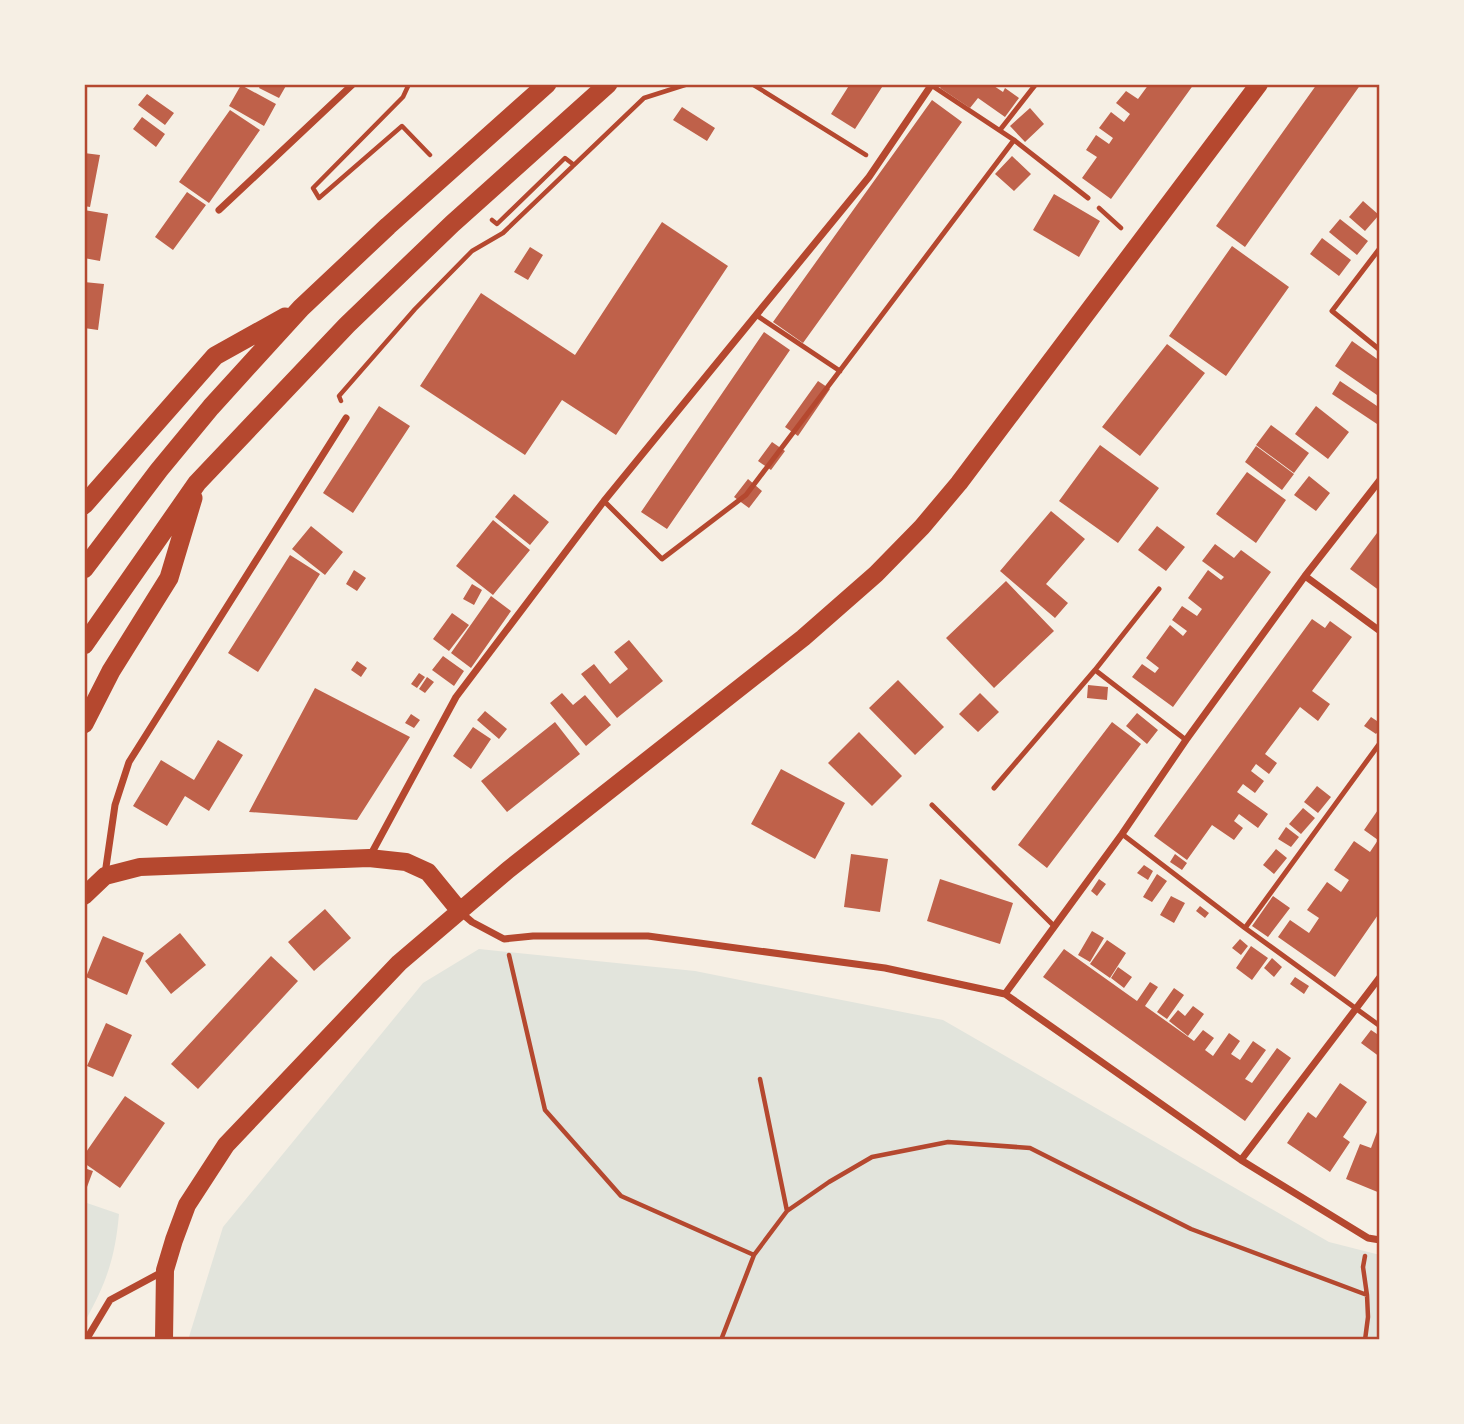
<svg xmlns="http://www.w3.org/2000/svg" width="1464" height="1424" viewBox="0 0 1464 1424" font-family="Overpass,sans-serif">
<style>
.green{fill:#e2e4dc}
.building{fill:#bf614a}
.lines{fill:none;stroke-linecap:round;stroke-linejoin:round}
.path{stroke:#b5482f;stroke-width:4.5}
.service{stroke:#b5482f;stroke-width:5}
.minor{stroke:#b5482f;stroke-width:7}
.primary{stroke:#b5482f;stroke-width:18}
.trunk{stroke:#b5482f;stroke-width:19}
.neatline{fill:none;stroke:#b5482f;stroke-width:2.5}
</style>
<rect width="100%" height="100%" fill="#f6efe4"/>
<!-- green -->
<path class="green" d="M479,949L695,971L943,1020L1329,1242L1380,1255V1340H188L223,1227L423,983Z
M84,1202L119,1214C115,1259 106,1284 84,1323Z"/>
<!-- building -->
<path class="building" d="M261,84H287L279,98L259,88Z
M850,84H884L855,129L831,114Z
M943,84H991L1003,92L1005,88L1019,98L1005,117L978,98L970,108L940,88Z
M1149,84H1194L1111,199L1082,178L1097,157L1086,150L1096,135L1109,144L1113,138L1099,128L1111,112L1124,122L1130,114L1116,103L1126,91L1138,99Z
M1317,84H1361L1245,247L1216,226Z
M241,85L276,104L264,126L229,106Z
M147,94L174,113L165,125L138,105Z
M932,100L962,122L803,343L773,322Z
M682,107L715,128L707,141L673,120Z
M1030,108L1044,124L1025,142L1010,126Z
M230,110L260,130L209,203L179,182Z
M142,117L165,134L156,147L133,129Z
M84,153L100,155L90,207L84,206Z
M1012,156L1031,174L1014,191L995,174Z
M187,192L206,205L173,250L155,237Z
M1054,194L1100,221L1079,257L1033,230Z
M1363,201L1379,215L1365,231L1349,217Z
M84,210L108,214L100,261L84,258Z
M1340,219L1368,241L1357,255L1329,232Z
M662,222L728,266L616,435L562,400L525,455L420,386L481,293L575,355Z
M1322,238L1351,260L1339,276L1310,254Z
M1232,246L1289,287L1226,376L1169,336Z
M530,247L543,255L528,280L514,272Z
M84,282L104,284L98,330L84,328Z
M764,332L790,350L667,529L641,512Z
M1352,341L1380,361V391L1377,395L1335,366Z
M1167,344L1205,373L1140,456L1102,427Z
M818,381L830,389L798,436L785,427Z
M1340,381L1380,408V426L1332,394Z
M379,406L410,426L353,513L323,493Z
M1316,406L1349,432L1328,459L1295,434Z
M1271,425L1309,453L1294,473L1256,445Z
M772,442L785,451L771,470L758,461Z
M1100,445L1159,488L1118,543L1059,501Z
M1256,446L1294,474L1282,490L1245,462Z
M1247,472L1286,500L1256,543L1216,514Z
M1309,476L1330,493L1316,511L1294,495Z
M748,479L762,491L749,508L734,497Z
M514,494L549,522L530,545L495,517Z
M1051,511L1085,539L1046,584L1068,603L1055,618L1000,571Z
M493,520L530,550L493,595L456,566Z
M311,526L343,552L325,575L292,549Z
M1157,526L1185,547L1166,571L1138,550Z
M1380,529V591L1350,569Z
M1215,544L1234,558L1241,550L1271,572L1173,707L1132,677L1142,664L1155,673L1159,668L1146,658L1170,625L1183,636L1187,631L1172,620L1182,606L1197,616L1202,609L1188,598L1208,570L1221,580L1224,577L1202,561Z
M290,555L320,574L258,672L228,653Z
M354,570L366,578L357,591L346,584Z
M1006,581L1054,631L994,688L946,638Z
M472,584L482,590L474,605L463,599Z
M491,596L511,611L471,668L451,653Z
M452,613L469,625L449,651L433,639Z
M1312,619L1325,628L1330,621L1352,637L1312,691L1330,704L1318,721L1300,707L1265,754L1277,763L1269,774L1256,764L1251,771L1264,781L1255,793L1243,784L1237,792L1268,814L1258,828L1239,814L1234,821L1243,828L1234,840L1212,825L1187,860L1154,836Z
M629,640L663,681L617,718L581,674L594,664L610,684L628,669L614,652Z
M443,656L464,671L454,686L432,670Z
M357,661L367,668L361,677L351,670Z
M419,673L425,677L417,688L411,684Z
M427,677L434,682L425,693L419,689Z
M898,680L944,727L915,755L869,708Z
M1088,685L1108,687L1107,700L1087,698Z
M315,688L410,737L357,820L249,812Z
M562,693L573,705L585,695L611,725L586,746L550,703Z
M980,693L999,712L978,732L959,714Z
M485,711L507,729L499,739L477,720Z
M1137,713L1158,730L1147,744L1126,726Z
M411,714L420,720L414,728L405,723Z
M1371,717L1380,723V729L1376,734L1364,726Z
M555,722L580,754L507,812L481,781Z
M1112,722L1141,744L1047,868L1018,845Z
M473,727L491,739L471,769L453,756Z
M859,732L902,776L872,806L828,763Z
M218,740L243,755L209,811L185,796L167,826L133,806L161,760L194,780Z
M781,769L845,803L815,859L751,824Z
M1317,786L1331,797L1318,813L1304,802Z
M1380,807V912L1335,977L1278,937L1290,920L1309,933L1319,918L1307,910L1327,882L1341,892L1349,880L1334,870L1354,841L1370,852L1378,840L1364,830Z
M1303,808L1315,818L1301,834L1289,824Z
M1286,827L1299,837L1291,847L1278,839Z
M1276,849L1287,858L1274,874L1263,865Z
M851,854L888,859L880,912L844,907Z
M1175,854L1187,863L1182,870L1170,862Z
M1144,865L1153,871L1148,880L1137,873Z
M1157,874L1167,881L1152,902L1143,897Z
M940,879L1013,903L1000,944L927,921Z
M1099,879L1106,884L1097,896L1091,891Z
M1171,896L1185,903L1174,923L1160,915Z
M1273,896L1290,908L1268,937L1252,926Z
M1200,906L1209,913L1205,918L1196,911Z
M325,909L351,938L314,971L288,942Z
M1092,931L1104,938L1090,962L1078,955Z
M180,933L206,965L171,994L145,961Z
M103,936L144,953L127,995L86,977Z
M1240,939L1248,946L1241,955L1232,948Z
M1107,940L1126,953L1110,978L1090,964Z
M1251,946L1268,958L1252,980L1236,968Z
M1064,949L1137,1001L1150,982L1158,987L1145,1006L1194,1041L1203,1030L1214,1038L1205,1050L1213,1056L1229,1033L1240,1041L1231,1054L1240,1060L1253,1041L1266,1050L1245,1079L1252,1083L1277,1048L1291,1058L1245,1121L1043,977Z
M271,956L298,981L198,1089L171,1064Z
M1272,958L1282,967L1274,977L1264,968Z
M1118,967L1132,977L1124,988L1111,978Z
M1295,977L1309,986L1304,994L1290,984Z
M1174,988L1184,995L1167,1019L1157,1012Z
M1193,1006L1204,1014L1188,1036L1169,1021L1178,1010L1185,1016Z
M106,1023L132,1035L113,1077L87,1066Z
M1371,1030L1380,1036V1057L1361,1043Z
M1340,1083L1367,1102L1343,1137L1350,1142L1330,1172L1287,1143L1308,1112L1316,1118Z
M125,1096L165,1123L120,1188L84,1163V1155Z
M1377,1132L1380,1133V1193L1346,1179L1360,1144L1371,1148Z
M84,1168L93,1171L84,1195Z"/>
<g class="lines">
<!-- path -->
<path class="path" d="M409,84L403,97L313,188L319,198L402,126L430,155
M752,84L866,155
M1099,208L1121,228
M492,220L497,224L565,158L574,165
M341,401L339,396L415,309L472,251L503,233L644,98L688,84
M509,955L545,1110L621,1196L754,1255
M760,1079L787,1211
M721,1340L754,1255L787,1211L829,1182L872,1157L948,1142L1030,1148L1191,1229L1367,1295L1363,1267L1365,1256
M1365,1340L1368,1317L1367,1295"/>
<!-- service -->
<path class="service" d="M1000,130L1036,84
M1014,140L1088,198
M1380,248L1332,311L1380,350
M756,315L840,371
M604,501L662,559L746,495L1014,140L931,85
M1095,670L1186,740
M994,788L1095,670L1159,589
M932,805L1054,926
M1122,834L1245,928L1380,1026
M1245,928L1380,743"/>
<!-- minor -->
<path class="minor" d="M219,210L353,84
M1305,576L1380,631
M369,858L456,697L604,501L869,177L932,84
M105,874L115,805L129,762L346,418
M459,911L472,922L504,939L533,936H648L885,968L1005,994L1241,1160L1368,1238L1380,1240
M1005,994L1122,834L1186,740L1305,576L1380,480
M1241,1160L1380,977
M86,1340L110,1300L164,1271"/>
<!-- primary -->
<path class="primary" d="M84,896L105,876L140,867L369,858L406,862L428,872L459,910
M164,1340L165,1270L174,1240L187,1205L226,1145L399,963L508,870L803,638L876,574L922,527L959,483L1259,84"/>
<!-- trunk -->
<path class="trunk" d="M84,505L215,356L285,317
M84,569L159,470L211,407L301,308L388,226L547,84
M84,645L197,483L347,325L452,224L608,84
M84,724L111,671L169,578L193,498"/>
</g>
<!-- border -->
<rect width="1464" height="1424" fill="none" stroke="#f6efe4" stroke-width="172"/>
<rect x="86" y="86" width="1292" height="1252" class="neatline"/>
</svg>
